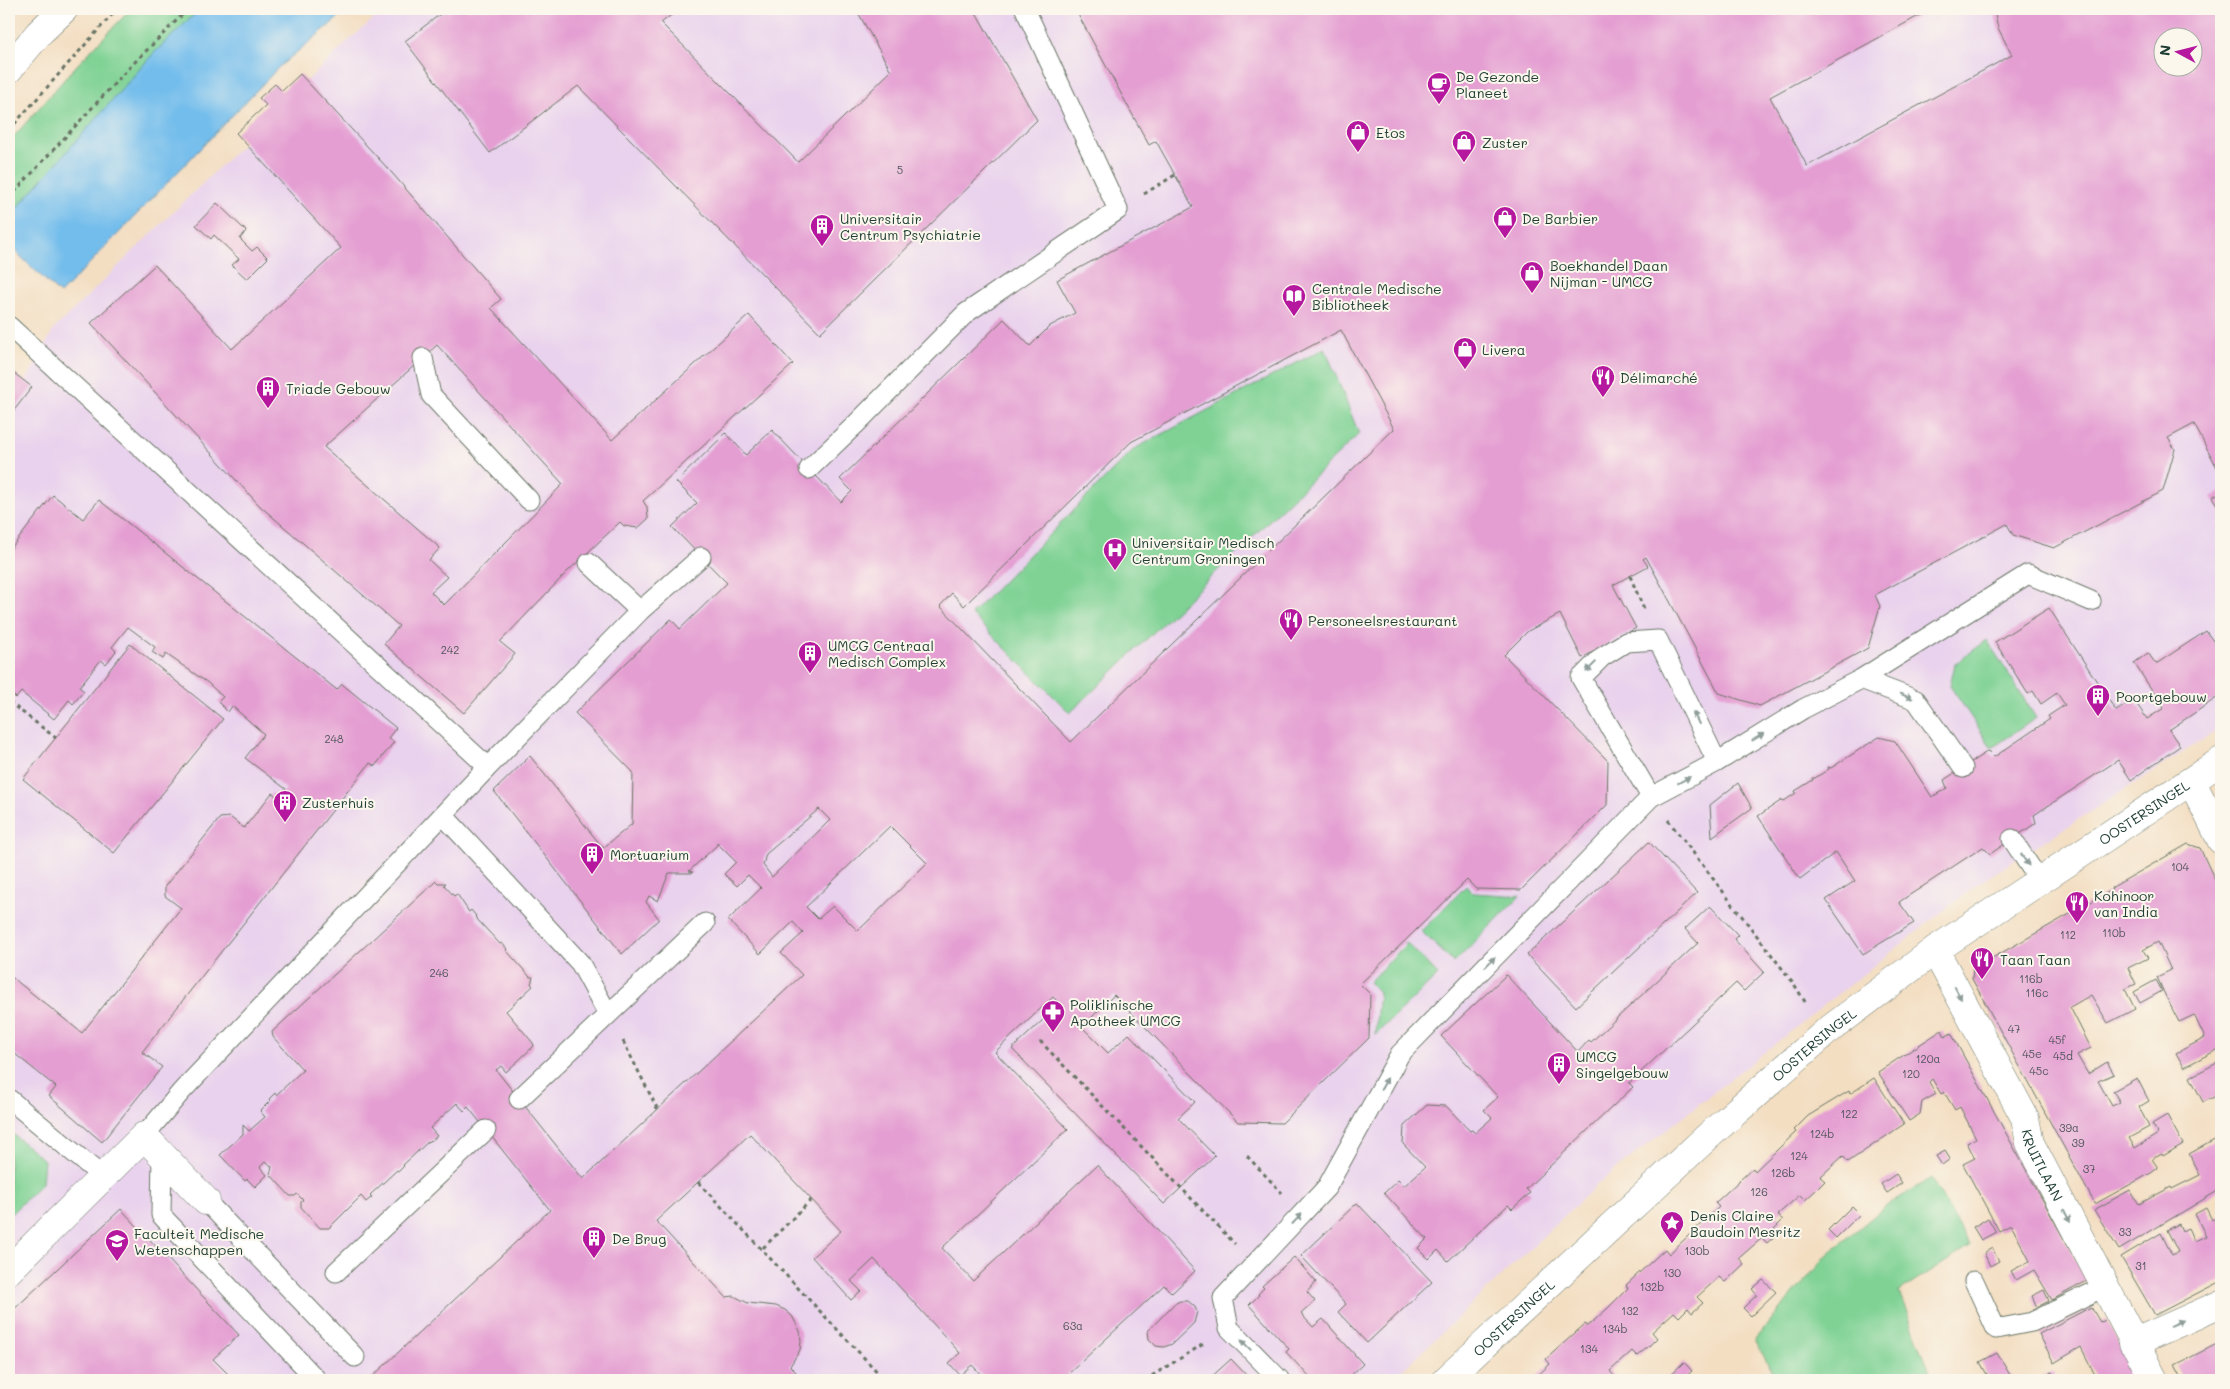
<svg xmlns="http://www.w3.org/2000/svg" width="2230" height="1389" viewBox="0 0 2230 1389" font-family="Mali,sans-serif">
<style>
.built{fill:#e9d2ed;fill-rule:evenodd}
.green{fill:#7fd294;stroke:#4f8864}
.water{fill:#73bdec;stroke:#497d90}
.building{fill:#e49ed2;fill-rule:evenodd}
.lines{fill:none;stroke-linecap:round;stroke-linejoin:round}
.lane-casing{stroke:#697566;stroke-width:21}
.street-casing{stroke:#697566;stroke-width:29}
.secondary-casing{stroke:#697566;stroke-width:29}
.path{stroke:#697566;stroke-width:3;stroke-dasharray:4 4;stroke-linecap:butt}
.lane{stroke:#fff;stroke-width:19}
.street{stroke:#fff;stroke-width:28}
.secondary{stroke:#fff;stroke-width:28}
.oneway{fill:#8f9e9a}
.labels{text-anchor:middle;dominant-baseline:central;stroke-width:4;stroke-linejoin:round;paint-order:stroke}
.number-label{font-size:11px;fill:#50555c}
.poi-label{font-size:14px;fill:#1f3d34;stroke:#fbf7ec;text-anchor:start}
.street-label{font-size:14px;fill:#1f3d34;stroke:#fbf7ec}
</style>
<rect width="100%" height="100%" fill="#fbf7ec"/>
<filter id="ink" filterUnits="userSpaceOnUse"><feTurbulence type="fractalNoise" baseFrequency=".02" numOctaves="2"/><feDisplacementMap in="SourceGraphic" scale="10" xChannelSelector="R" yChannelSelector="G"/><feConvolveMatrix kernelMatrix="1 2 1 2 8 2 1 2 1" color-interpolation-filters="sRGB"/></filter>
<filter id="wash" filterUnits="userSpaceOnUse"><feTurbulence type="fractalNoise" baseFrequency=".0096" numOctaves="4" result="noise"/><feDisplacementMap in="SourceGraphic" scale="20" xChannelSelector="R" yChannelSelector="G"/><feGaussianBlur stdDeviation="1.12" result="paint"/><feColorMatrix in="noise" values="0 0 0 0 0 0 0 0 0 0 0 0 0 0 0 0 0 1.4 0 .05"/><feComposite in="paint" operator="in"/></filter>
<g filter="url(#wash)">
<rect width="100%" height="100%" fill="#f3dec2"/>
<!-- built -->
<path class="built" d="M385,9H2221V728L1976,885L1600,1182L1392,1380H9V413L54,329L347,42ZM2162,38H2192V68H2162Z"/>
<!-- green -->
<path class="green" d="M131,9H200L153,54L9,217V142L76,66Z
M1325,348L1359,434L1070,713L971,614L1134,449Z
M1987,640L2036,718L1992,748L1950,686L1955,664Z
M1466,886L1474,893L1520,896L1454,963L1421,931Z
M1407,943L1438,975L1375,1035L1379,993L1369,982Z
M9,1131L44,1160L42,1183L9,1216Z
M1931,1178L1970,1246L1899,1292L1933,1380H1776L1755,1339L1828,1254L1885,1207Z"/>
<!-- water -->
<path class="water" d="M200,9H349L279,67L60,294L21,257L9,242V217L153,54Z"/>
<g id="blocks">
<!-- building -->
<path class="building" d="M447,9H679L661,23L798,162L891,71L856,9H974L1037,120L820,333L578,86L490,153L405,41Z
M1075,9H1925L1926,12L1770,97L1807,166L2012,55L1998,28L1994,9H2221V475L2194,424L2168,438L2175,449L2163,491L2054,548L2013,535L2007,524L1875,595L1880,606L1868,648L1760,706L1719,693L1646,557L1643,559L1648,566L1613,585L1636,628L1582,658L1560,614L1528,631L1504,655L1608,761L1607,805L1521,890L1476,889L1467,880L1414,932L1360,984L1370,994L1369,1038L1282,1123L1238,1122L1114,995L1082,1027L1108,1053L1129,1034L1195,1102L1178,1118L1215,1156L1164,1204L1012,1049L1060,1004L1053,997L995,1052L1068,1129L942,1248L973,1281L1097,1165L1195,1271L1172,1293L1164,1285L1066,1376L1070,1380H986L972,1365L960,1375L949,1363L960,1353L874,1259L851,1281L861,1291L851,1300L812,1257L841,1231L750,1134L656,1221L726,1297L734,1296L748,1303L776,1306L785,1310L792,1316L800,1331L801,1341L800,1350L790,1366L804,1380H373L371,1378L550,1210L468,1107L464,1111L457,1103L430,1128L437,1136L431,1141L430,1140L403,1165L404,1166L399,1171L397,1170L370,1195L372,1197L366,1202L361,1196L329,1228H320L301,1207V1202L303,1200L297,1194L295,1196H290L270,1174L272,1167L266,1161L260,1167L267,1175L255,1187L247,1179L245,1181L220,1155L243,1134V1125L249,1131L265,1117L260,1111L271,1100L269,1099L275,1093L276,1095L303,1070L273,1037L272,1032L436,881L438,883H446L444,885L454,896L457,894L469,912L471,910L476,916L475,917L500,944L502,943L507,949L506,950L530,977H533L531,984L533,986L506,1011L533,1043L534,1046L506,1072L501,1066L496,1070L583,1179L802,975L781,953L803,933L793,922L760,954L728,920L761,888L748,875L737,886L724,874L736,862L717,843V845L689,871L693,872L692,873H669L658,901L649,896L646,902L659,919L622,954L494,791L530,756L603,848L632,824L633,772L575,713L671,619L680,629L727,583L672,527L697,503L676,482L726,433L746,455L772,430L841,502L852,491L840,479L1004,319L1030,346L1050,326L1075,313L1057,280L1193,207L1156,141L1149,145ZM2162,38H2192V68H2162ZM1341,330L1394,429L1071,742L940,606L952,593L964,606L1131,442ZM819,809L830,820L772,877L763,865L766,854ZM890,826L927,863L858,931L833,906L818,919L806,907Z
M300,74L392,173L501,299L491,308L612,440L749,315L793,364L643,501L647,507L648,519L638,528L624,526L620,522L567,572L500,642L515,654L464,713L384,644L399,626L260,506L91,323L155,265L232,349L341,248L236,133L266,105L259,98L275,84L282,91ZM437,345L563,484L444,605L431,592L447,577L429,560L440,548L324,447Z
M217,203L246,231L240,239L252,251L257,247L268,258L247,279L232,265L239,259L214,235L211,239L196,225Z
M10,370L32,387L9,417V372Z
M2221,492V511L2212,497Z
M53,495L83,519L99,500L337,690L342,684L396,728L388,738L394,742L375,766L370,763L142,1052L162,1067L102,1142L49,1096L56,1087L9,1049V975L82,1033L181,908L165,896V886L220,818L230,817L244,828L272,793L279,798L286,789L245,758L264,734L232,706L228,712L218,702L223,697L208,683L166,654L163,659L152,652L155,647L128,627L112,647L116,651L106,664L101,660L79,687L84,691L73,704L69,700L54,719L21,692L16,698L9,692V551Z
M2049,608L2116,711L2134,700L2147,719L2164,708L2134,663L2148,653L2156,664L2206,631L2213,641L2216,639L2221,646V695L2169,730L2180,746L2131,780L2118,760L2034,815L2036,823L1990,854L1983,847L1899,902L1914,923L1863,954L1826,900L1855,881L1836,852L1800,879L1758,816L1782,800L1784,801L1796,793L1795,791L1813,780L1812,778H1815L1829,769L1828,767L1831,768L1879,737L1895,741L1932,797L1947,788L1944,780L1988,751L1994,757L2050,719L2048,716L2065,705L2057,693L2041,704L2033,691L2028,694L1995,642Z
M130,644L223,719L114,853L23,779Z
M1738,783L1752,808L1712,837L1710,805Z
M1649,842L1697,893L1576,1007L1527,955Z
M2188,844L2200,848L2221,893V1048L2184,1067L2176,1053L2205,1038L2194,1015L2179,1022L2165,995L2157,977L2171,970L2158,942L2143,950L2148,958L2128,968L2136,984L2125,989L2135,1009L2108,1023L2091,995L2070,1007L2091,1048L2077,1055L2088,1074L2107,1062L2114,1074L2098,1081L2112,1106L2120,1102L2113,1091L2137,1078L2149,1101L2139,1107L2149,1127L2129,1138L2135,1148L2158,1134L2152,1124L2167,1115L2183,1144L2163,1156L2162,1154L2152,1159L2158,1168L2151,1173L2095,1204L1972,979L1973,969L2112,890L2111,888Z
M1710,906L1738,935L1734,939L1764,972L1744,991L1736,983L1629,1083L1633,1087L1526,1189L1530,1193L1512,1209L1508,1205L1448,1261L1438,1250L1429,1259L1418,1248L1427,1239L1384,1193L1398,1180L1404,1186L1425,1167L1403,1144L1404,1126L1427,1105L1446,1106L1470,1131L1472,1130L1475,1133L1492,1118L1484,1110L1498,1097L1441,1036L1506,975L1578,1052L1589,1040L1591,1042L1698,943L1685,929Z
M2156,980L2162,991L2140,1003L2134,992Z
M1942,1030L1945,1037L1951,1033L2087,1281L2052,1300L2034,1270L2016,1280L2011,1271L2030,1261L2011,1225L1999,1231L1963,1164L1975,1158L1967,1143L1976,1138L1960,1107L1955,1110L1944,1092L1941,1094L1932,1079L1929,1082L1936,1094L1922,1102L1920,1114L1909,1121L1878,1072Z
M2221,1061V1094L2203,1102L2190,1077Z
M1874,1078L1904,1124L1848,1162L1843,1156L1820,1177L1825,1181L1815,1191L1805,1200L1800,1195L1777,1215L1783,1220L1774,1229L1778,1233L1767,1243L1762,1238L1739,1258L1744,1264L1725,1282L1719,1277L1697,1297L1703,1303L1692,1313L1688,1308L1679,1317L1674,1312L1652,1332L1657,1338L1648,1347L1637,1356L1632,1351L1610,1371L1615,1377L1612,1380H1533L1550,1364L1546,1359L1585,1324L1588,1326L1608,1308L1628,1288L1626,1285L1665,1249L1669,1254L1719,1207L1715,1203L1753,1168L1755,1171L1776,1151L1796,1132L1794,1130L1808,1116L1849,1091L1850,1094Z
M2220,1137L2221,1189L2119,1250L2094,1210L2130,1190L2139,1204L2171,1187L2172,1189L2200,1175L2189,1154Z
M1945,1151L1950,1159L1942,1165L1936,1156Z
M1896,1174L1902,1183L1887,1193L1881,1184Z
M1357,1203L1432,1282L1367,1343L1338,1312L1346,1304L1301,1256Z
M1852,1206L1860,1214L1836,1238L1828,1230Z
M2206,1208L2212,1220L2219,1216L2221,1220V1281L2155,1315L2121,1257L2161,1233L2172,1255L2178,1252L2167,1230L2179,1224L2182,1231L2188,1228L2194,1241L2206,1236L2195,1214Z
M121,1209L239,1335L213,1359L234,1380H9V1314Z
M1988,1218L1996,1232L1981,1240L1973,1227Z
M1992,1248L1999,1261L1990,1266L1984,1253Z
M1294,1257L1316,1282L1307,1292L1315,1301L1301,1314L1313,1327L1323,1319L1363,1364L1346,1380H1312L1286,1352L1289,1349L1249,1305L1259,1295L1258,1294L1264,1288L1262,1286Z
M1763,1280L1776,1292L1751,1316L1743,1308L1757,1295L1752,1289Z
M2044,1290L2049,1301L2037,1307L2032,1296Z
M1180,1301H1188L1195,1307L1197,1312L1194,1323L1172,1344L1164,1347L1156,1346L1149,1339L1148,1331L1174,1304Z
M2091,1307L2100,1322L2107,1320L2139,1380H2093L2092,1377L2095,1375L2081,1347L2054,1363L2039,1334Z
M2221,1342V1380H2183L2175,1365Z
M1997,1353L2013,1380H1990L1980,1362Z
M1231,1359L1251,1380H1208Z
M1684,1362L1692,1371L1682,1380H1665Z
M2052,1372L2056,1380H2035Z"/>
</g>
</g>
<g filter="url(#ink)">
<use href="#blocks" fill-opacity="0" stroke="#697566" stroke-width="1"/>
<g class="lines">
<!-- lane casing -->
<g class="lane-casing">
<path id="lane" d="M9,326L488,767
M423,358L431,395L529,500
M809,469L855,425L966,313L1118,210L1025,9
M589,563L640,611
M1861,679L1916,700L1963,768
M1651,797L1581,678L1602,657L1626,642L1658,640L1717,762
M444,816L580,963L608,1014
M2012,839L2039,880
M9,1099L103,1177
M519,1099L705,923
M144,1136L181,1092L488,767L640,611L701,557
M162,1154L161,1215L317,1380
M206,1201L355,1357
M336,1272L486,1130
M1974,1281L1996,1329L2032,1322L2104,1287
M1280,1380L1229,1328L1223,1298L1327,1187L1400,1054L1651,797L1717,762L1803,709L1861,679L2028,574L2091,601"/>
</g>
<!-- street casing -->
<g class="street-casing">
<g id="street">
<path d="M2192,782L2221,840"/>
<path id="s1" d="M1935,950L2025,1118L2030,1143L2154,1380"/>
<path d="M9,1270L144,1136L206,1201"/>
<path d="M2133,1343L2221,1304"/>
</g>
</g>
<!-- secondary casing -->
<g class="secondary-casing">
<g id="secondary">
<path d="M9,69L39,33L64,9"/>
<path id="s2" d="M1446,1380L1706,1138L1826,1032L1935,950L2221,761"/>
</g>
</g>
<!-- path -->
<path class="path" d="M9,130L117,9
M1144,194L1175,175
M9,198L127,70L188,9
M1630,576L1645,612
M9,702L56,738
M1668,820L1794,984L1807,1005
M623,1041L658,1110
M1040,1041L1235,1244
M1247,1156L1282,1193
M698,1182L885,1380
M763,1248L812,1199
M1145,1380L1205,1343"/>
<!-- lane -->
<use href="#lane" class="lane"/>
<!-- street -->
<use href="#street" class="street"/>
<!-- secondary -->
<use href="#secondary" class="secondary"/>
</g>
<!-- one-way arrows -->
<defs><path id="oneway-solid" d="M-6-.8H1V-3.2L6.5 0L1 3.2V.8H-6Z" transform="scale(1.25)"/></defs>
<g class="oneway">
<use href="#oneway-solid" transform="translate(1591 667) rotate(135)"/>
<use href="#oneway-solid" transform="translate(1906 696) rotate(21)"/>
<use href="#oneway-solid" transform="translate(1696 718) rotate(-116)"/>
<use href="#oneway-solid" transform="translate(1758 737) rotate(-31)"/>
<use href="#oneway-solid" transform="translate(1684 780) rotate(-28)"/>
<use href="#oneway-solid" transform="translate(2025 860) rotate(57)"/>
<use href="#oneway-solid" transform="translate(1490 962) rotate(-46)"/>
<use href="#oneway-solid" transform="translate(1958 993) rotate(62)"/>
<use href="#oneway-solid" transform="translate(1384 1084) rotate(-61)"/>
<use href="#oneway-solid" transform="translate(2067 1216) rotate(63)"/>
<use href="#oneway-solid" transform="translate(1297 1219) rotate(-47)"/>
<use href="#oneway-solid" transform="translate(2177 1323) rotate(-24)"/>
<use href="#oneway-solid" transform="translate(1246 1345) rotate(-134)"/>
</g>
</g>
<!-- icons -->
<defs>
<g id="cafe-pin" transform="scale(1.25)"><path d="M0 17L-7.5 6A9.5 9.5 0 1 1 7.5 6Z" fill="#b5179e" stroke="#fbf7ec"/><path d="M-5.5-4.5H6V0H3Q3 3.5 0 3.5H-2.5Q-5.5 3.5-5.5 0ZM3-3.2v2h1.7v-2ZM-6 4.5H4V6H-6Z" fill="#fff"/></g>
<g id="shop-pin" transform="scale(1.25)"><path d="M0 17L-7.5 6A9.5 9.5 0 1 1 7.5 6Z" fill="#b5179e" stroke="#fbf7ec"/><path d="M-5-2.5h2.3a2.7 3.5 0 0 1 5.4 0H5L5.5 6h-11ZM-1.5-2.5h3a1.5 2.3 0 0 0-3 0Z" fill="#fff"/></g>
<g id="building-pin" transform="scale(1.25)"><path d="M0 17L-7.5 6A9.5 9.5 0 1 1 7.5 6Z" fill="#b5179e" stroke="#fbf7ec"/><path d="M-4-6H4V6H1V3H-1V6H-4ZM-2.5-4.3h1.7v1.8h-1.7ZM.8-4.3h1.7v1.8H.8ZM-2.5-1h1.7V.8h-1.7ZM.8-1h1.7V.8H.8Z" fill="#fff"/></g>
<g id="library-pin" transform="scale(1.25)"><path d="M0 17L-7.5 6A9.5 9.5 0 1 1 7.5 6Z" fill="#b5179e" stroke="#fbf7ec"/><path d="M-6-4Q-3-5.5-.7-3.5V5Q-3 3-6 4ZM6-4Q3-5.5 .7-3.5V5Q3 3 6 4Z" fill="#fff"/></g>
<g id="restaurant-pin" transform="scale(1.25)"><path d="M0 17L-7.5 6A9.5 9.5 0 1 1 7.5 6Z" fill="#b5179e" stroke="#fbf7ec"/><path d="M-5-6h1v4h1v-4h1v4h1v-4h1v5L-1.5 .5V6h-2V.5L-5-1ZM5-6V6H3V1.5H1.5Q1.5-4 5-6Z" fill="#fff"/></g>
<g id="hospital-pin" transform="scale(1.25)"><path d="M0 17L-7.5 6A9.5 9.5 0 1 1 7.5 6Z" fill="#b5179e" stroke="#fbf7ec"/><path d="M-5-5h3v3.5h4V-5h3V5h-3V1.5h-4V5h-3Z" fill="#fff"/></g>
<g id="pharmacy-pin" transform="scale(1.25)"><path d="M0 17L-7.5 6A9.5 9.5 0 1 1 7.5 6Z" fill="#b5179e" stroke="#fbf7ec"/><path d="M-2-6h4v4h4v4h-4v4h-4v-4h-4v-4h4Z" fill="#fff"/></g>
<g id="sight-pin" transform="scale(1.25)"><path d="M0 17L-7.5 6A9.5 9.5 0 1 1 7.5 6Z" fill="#b5179e" stroke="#fbf7ec"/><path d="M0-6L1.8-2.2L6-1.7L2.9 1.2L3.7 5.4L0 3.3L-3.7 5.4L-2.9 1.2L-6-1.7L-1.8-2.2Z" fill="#fff"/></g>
<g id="university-pin" transform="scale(1.25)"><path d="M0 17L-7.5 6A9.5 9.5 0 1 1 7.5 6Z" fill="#b5179e" stroke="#fbf7ec"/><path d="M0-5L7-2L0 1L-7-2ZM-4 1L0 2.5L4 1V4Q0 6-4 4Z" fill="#fff"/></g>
</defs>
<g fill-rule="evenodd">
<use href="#cafe-pin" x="1439" y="84"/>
<use href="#shop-pin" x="1358" y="132"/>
<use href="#shop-pin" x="1464" y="142"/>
<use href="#shop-pin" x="1505" y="218"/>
<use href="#building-pin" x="822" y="226"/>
<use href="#shop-pin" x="1532" y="273"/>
<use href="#library-pin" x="1294" y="296"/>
<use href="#shop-pin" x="1465" y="349"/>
<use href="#restaurant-pin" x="1603" y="377"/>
<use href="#building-pin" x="268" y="388"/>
<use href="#hospital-pin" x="1115" y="550"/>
<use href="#restaurant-pin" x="1291" y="620"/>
<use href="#building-pin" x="810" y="653"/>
<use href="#building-pin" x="2098" y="696"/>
<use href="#building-pin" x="285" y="802"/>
<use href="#building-pin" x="592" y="854"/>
<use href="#restaurant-pin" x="2077" y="903"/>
<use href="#restaurant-pin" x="1982" y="959"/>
<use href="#pharmacy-pin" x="1053" y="1012"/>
<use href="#building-pin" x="1559" y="1064"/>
<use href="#sight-pin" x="1672" y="1223"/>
<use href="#building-pin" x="594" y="1238"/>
<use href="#university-pin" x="117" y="1241"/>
</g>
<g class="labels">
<!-- number labels -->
<g class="number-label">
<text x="900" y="169">5</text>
<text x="450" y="649">242</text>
<text x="334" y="738">248</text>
<text x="2180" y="866">104</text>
<text x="2114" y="932">110b</text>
<text x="2068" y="934">112</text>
<text x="439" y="972">246</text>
<text x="2031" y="978">116b</text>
<text x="2037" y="992">116c</text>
<text x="2014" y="1028">47</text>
<text x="2057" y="1039">45f</text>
<text x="2032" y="1053">45e</text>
<text x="2063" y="1055">45d</text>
<text x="1928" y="1058">120a</text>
<text x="2039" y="1070">45c</text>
<text x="1911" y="1073">120</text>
<text x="1849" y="1113">122</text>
<text x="2069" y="1127">39a</text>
<text x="1822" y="1133">124b</text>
<text x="2078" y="1142">39</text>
<text x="1799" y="1155">124</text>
<text x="2089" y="1168">37</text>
<text x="1783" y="1172">126b</text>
<text x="1759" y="1191">126</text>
<text x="2125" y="1231">33</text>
<text x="1697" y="1250">130b</text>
<text x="2141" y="1265">31</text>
<text x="1672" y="1272">130</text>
<text x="1652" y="1286">132b</text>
<text x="1630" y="1310">132</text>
<text x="1073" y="1325">63a</text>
<text x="1615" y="1328">134b</text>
<text x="1589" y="1348">134</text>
</g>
<!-- poi labels -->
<g class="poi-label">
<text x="1456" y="76">De Gezonde<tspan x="1456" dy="16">Planeet</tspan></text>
<text x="1376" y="132">Etos</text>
<text x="1482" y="142">Zuster</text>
<text x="840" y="218">Universitair<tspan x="840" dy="16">Centrum Psychiatrie</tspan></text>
<text x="1522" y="218">De Barbier</text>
<text x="1550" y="265">Boekhandel Daan<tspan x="1550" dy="16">Nijman - UMCG</tspan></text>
<text x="1312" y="288">Centrale Medische<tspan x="1312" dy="16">Bibliotheek</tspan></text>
<text x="1482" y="349">Livera</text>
<text x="1620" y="377">Délimarché</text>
<text x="286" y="388">Triade Gebouw</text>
<text x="1132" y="542">Universitair Medisch<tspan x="1132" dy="16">Centrum Groningen</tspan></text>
<text x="1308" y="620">Personeelsrestaurant</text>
<text x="828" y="645">UMCG Centraal<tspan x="828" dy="16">Medisch Complex</tspan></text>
<text x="2116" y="696">Poortgebouw</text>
<text x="302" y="802">Zusterhuis</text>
<text x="610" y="854">Mortuarium</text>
<text x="2094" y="895">Kohinoor<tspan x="2094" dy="16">van India</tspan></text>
<text x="2000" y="959">Taan Taan</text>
<text x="1070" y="1004">Poliklinische<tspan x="1070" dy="16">Apotheek UMCG</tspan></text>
<text x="1576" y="1056">UMCG<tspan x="1576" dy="16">Singelgebouw</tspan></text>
<text x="1690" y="1215">Denis Claire<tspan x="1690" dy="16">Baudoin Mesritz</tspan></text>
<text x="134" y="1233">Faculteit Medische<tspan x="134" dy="16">Wetenschappen</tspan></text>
<text x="612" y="1238">De Brug</text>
</g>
<!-- street labels -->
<g class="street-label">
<text stroke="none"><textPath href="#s2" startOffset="902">OOSTERSINGEL</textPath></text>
<text stroke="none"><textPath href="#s2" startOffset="498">OOSTERSINGEL</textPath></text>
<text stroke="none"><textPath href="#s1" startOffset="241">KRUITLAAN</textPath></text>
<text stroke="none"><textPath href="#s2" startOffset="92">OOSTERSINGEL</textPath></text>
</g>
</g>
<!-- margin -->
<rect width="2230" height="1389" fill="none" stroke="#fbf7ec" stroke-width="30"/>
<!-- north arrow -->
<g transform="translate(2178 52) rotate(277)"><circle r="24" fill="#fbf7ec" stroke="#a3ada2"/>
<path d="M0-4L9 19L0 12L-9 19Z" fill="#b5179e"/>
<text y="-8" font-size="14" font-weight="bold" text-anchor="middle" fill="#1f3d34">N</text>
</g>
</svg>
